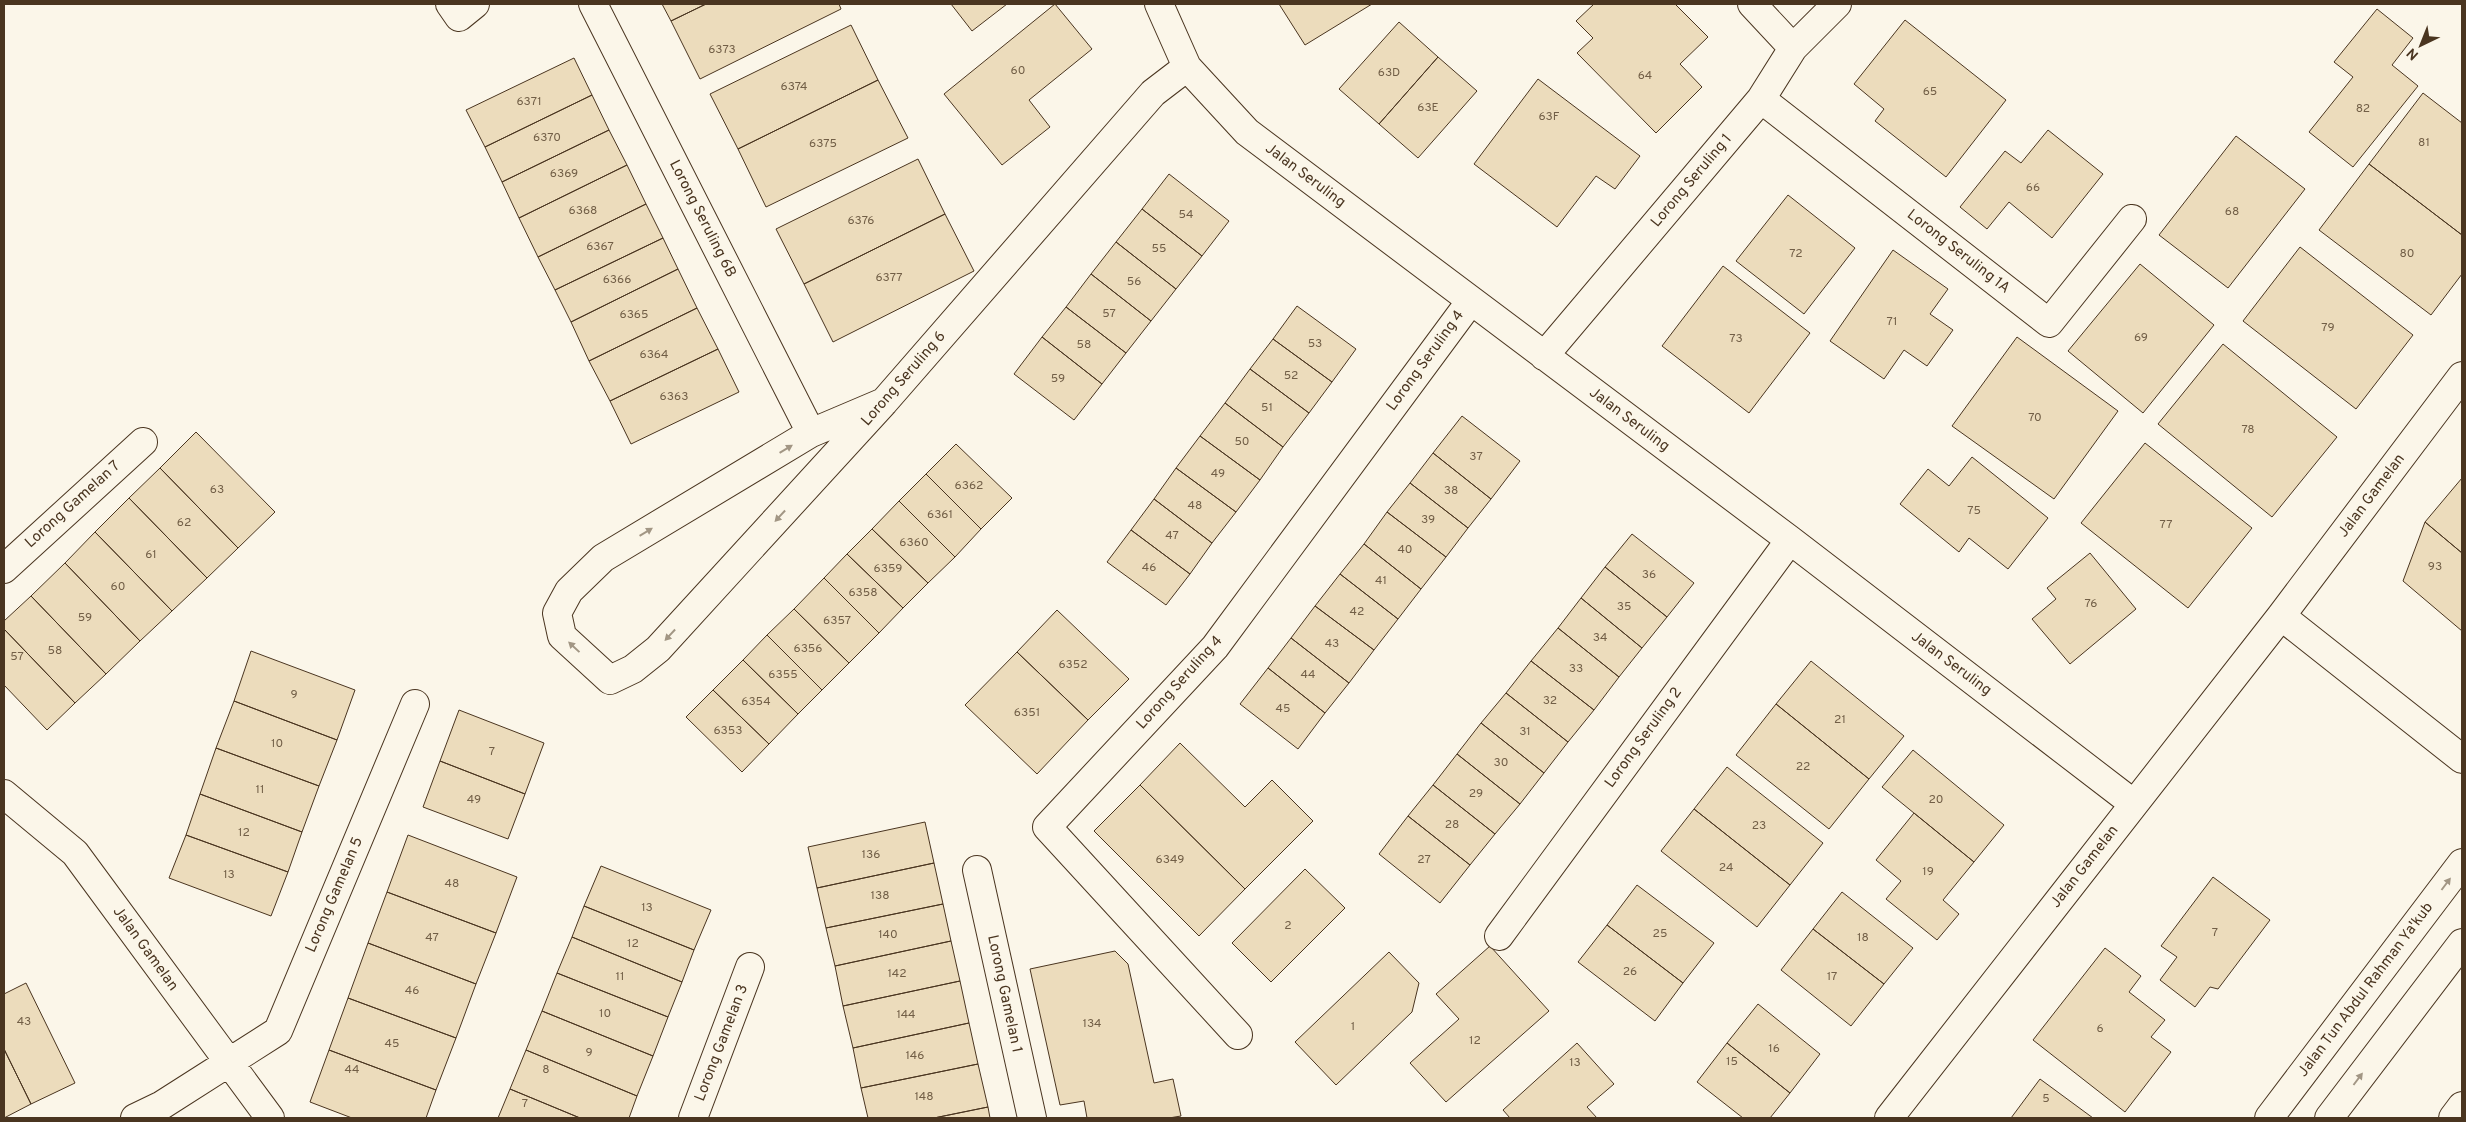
<svg xmlns="http://www.w3.org/2000/svg" width="2466" height="1122" viewBox="0 0 2466 1122" font-family="Overpass,sans-serif">
<style>
.building{fill:#ecdcbc;stroke:#4a3520}
.lines{fill:none;stroke-linecap:round;stroke-linejoin:round}
.minor-casing{stroke:#4a3520;stroke-width:30}
.primary-casing{stroke:#4a3520;stroke-width:30}
.minor{stroke:#fbf6e9;stroke-width:28}
.primary{stroke:#fbf6e9;stroke-width:28}
.oneway{fill:#a29684}
.labels{text-anchor:middle;dominant-baseline:central;stroke-width:4;stroke-linejoin:round;paint-order:stroke}
.number-label{font-size:12px;fill:#725f47}
.street-label{font-size:15px;fill:#4a3520;stroke:#fbf6e9}
</style>
<rect width="100%" height="100%" fill="#fbf6e9"/>
<!-- building -->
<path class="building" d="M662,4H706L671,21Z
M706,4H839L841,9L700,79L671,21Z
M951,4H1007L972,31Z
M1055,4L1092,49L1029,100L1050,127L1002,165L944,94Z
M1279,4H1372L1305,45Z
M1594,4H1675L1708,37L1680,64L1702,87L1656,133L1577,53L1593,38L1576,21Z
M2377,9L2413,38L2392,65L2418,86L2353,167L2309,132L2353,77L2334,62Z
M1905,20L2006,100L1946,177L1875,121L1884,109L1854,84Z
M1399,22L1438,57L1379,124L1339,89Z
M851,25L878,80L738,149L710,94Z
M1438,57L1477,91L1418,158L1379,124Z
M574,58L592,95L485,147L466,110Z
M1538,79L1640,156L1615,189L1596,176L1557,227L1474,164Z
M878,80L908,138L766,207L738,149Z
M2423,93L2462,123V235L2369,164Z
M592,95L609,130L502,182L485,147Z
M609,130L627,165L519,218L502,182Z
M2048,130L2103,174L2052,238L2009,202L1987,229L1960,207L2005,151L2021,163Z
M2236,136L2305,189L2228,288L2159,235Z
M918,159L945,214L804,284L776,229Z
M2369,164L2462,235V274L2431,315L2319,230Z
M627,165L646,204L538,257L519,218Z
M1169,174L1229,221L1202,256L1142,209Z
M1788,195L1855,248L1804,314L1736,261Z
M646,204L663,238L555,290L538,257Z
M1142,209L1202,256L1176,289L1116,242Z
M945,214L974,271L833,342L804,284Z
M663,238L678,269L571,322L555,290Z
M1116,242L1176,289L1151,321L1091,274Z
M2300,247L2413,335L2356,409L2243,321Z
M1893,250L1948,289L1930,314L1953,330L1927,366L1904,350L1884,379L1830,341Z
M2140,264L2214,325L2143,413L2068,351Z
M1723,266L1810,333L1749,413L1662,346Z
M678,269L697,308L589,361L571,322Z
M1091,274L1151,321L1126,353L1066,307Z
M1297,306L1356,349L1332,382L1273,339Z
M1066,307L1126,353L1102,384L1042,337Z
M697,308L718,349L610,401L589,361Z
M1042,337L1102,384L1074,420L1014,374Z
M2017,337L2118,411L2054,499L1952,426Z
M1273,339L1332,382L1309,413L1250,369Z
M2223,344L2337,437L2272,517L2158,424Z
M718,349L739,392L631,444L610,401Z
M1250,369L1309,413L1283,447L1225,403Z
M1225,403L1283,447L1260,480L1200,436Z
M1462,416L1520,461L1491,499L1433,453Z
M196,432L275,512L238,548L160,468Z
M1200,436L1260,480L1236,512L1176,468Z
M2145,443L2252,528L2188,608L2081,523Z
M956,444L1012,498L981,529L926,474Z
M1433,453L1491,499L1468,528L1410,483Z
M1972,457L2048,518L2008,569L1969,538L1959,552L1900,504L1928,469L1949,486Z
M160,468L238,548L207,578L129,498Z
M1176,468L1236,512L1212,543L1154,499Z
M926,474L981,529L955,557L899,501Z
M2462,478V553L2425,522Z
M1410,483L1468,528L1446,557L1387,512Z
M129,498L207,578L172,611L95,532Z
M1154,499L1212,543L1190,574L1131,530Z
M899,501L955,557L928,583L872,529Z
M1387,512L1446,557L1421,589L1364,544Z
M2425,522L2462,553V631L2403,581Z
M872,529L928,583L903,608L847,554Z
M1131,530L1190,574L1166,605L1107,562Z
M95,532L172,611L140,641L65,563Z
M1632,534L1694,583L1667,617L1605,567Z
M1364,544L1421,589L1398,619L1340,574Z
M2090,553L2136,609L2070,664L2032,619L2056,599L2047,588Z
M847,554L903,608L879,633L824,578Z
M65,563L140,641L106,674L31,596Z
M1605,567L1667,617L1642,648L1581,598Z
M1340,574L1398,619L1374,650L1315,606Z
M824,578L879,633L849,663L794,609Z
M31,596L106,674L75,703L4,629V621Z
M1581,598L1642,648L1619,677L1558,628Z
M1315,606L1374,650L1349,683L1291,638Z
M794,609L849,663L822,690L767,635Z
M1057,610L1129,679L1088,720L1017,652Z
M1558,628L1619,677L1594,710L1531,661Z
M4,629L75,703L47,730L4,685Z
M767,635L822,690L798,714L743,660Z
M1291,638L1349,683L1325,713L1268,668Z
M251,651L355,690L337,740L234,701Z
M1017,652L1088,720L1037,774L965,705Z
M743,660L798,714L769,744L713,690Z
M1531,661L1594,710L1568,742L1506,693Z
M1811,661L1904,736L1869,779L1776,704Z
M1268,668L1325,713L1298,749L1240,704Z
M713,690L769,744L742,772L686,717Z
M1506,693L1568,742L1544,773L1481,723Z
M234,701L337,740L319,786L216,748Z
M1776,704L1869,779L1829,829L1736,755Z
M459,710L544,743L525,794L440,761Z
M1481,723L1544,773L1520,804L1457,754Z
M1180,743L1245,807L1272,780L1313,821L1245,889L1140,785Z
M216,748L319,786L302,832L200,794Z
M1913,750L2004,825L1974,862L1882,787Z
M1457,754L1520,804L1495,834L1433,785Z
M440,761L525,794L508,839L423,807Z
M1727,767L1823,843L1790,885L1694,809Z
M1140,785L1245,889L1199,936L1094,831Z
M1433,785L1495,834L1470,865L1408,816Z
M200,794L302,832L288,872L186,835Z
M1694,809L1790,885L1757,927L1661,851Z
M1914,813L1974,862L1943,900L1959,914L1937,940L1886,899L1901,881L1876,860Z
M1408,816L1470,865L1440,903L1379,854Z
M925,822L934,863L817,888L808,847Z
M186,835L288,872L271,916L169,878Z
M408,835L517,877L496,933L387,892Z
M934,863L943,904L826,928L817,888Z
M601,866L711,910L694,950L584,906Z
M1305,869L1345,908L1271,982L1232,943Z
M2213,877L2270,920L2218,989L2210,987L2195,1007L2160,980L2177,957L2161,946Z
M1637,885L1714,943L1683,983L1607,925Z
M387,892L496,933L476,984L368,943Z
M1842,892L1913,948L1884,984L1813,929Z
M943,904L951,941L835,966L826,928Z
M584,906L694,950L682,982L572,937Z
M1607,925L1683,983L1655,1021L1578,962Z
M1813,929L1884,984L1851,1026L1781,970Z
M572,937L682,982L668,1017L557,973Z
M951,941L960,981L843,1006L835,966Z
M368,943L476,984L456,1038L348,998Z
M1490,946L1549,1011L1446,1102L1410,1063L1459,1019L1436,994Z
M2105,948L2141,976L2129,992L2165,1020L2151,1037L2171,1052L2125,1112L2033,1040Z
M1115,951L1128,964L1154,1083L1173,1079L1181,1116L1169,1118H1087L1084,1101L1060,1105L1030,969Z
M1389,952L1419,983L1412,1012L1336,1085L1295,1042Z
M557,973L668,1017L653,1056L542,1011Z
M960,981L969,1023L853,1048L843,1006Z
M26,983L75,1083L31,1104L4,1049V994Z
M348,998L456,1038L436,1090L329,1050Z
M1758,1004L1820,1054L1790,1093L1727,1043Z
M542,1011L653,1056L637,1096L526,1050Z
M969,1023L978,1064L861,1088L853,1048Z
M1577,1043L1614,1084L1587,1107L1597,1118H1510L1503,1110Z
M1727,1043L1790,1093L1770,1118H1743L1697,1082Z
M4,1049L31,1104L4,1118Z
M329,1050L436,1090L426,1118H352L310,1102Z
M526,1050L637,1096L629,1118H580L510,1089Z
M978,1064L988,1107L934,1118H868L861,1088Z
M2040,1079L2093,1118H2011Z
M510,1089L580,1118H498Z
M988,1107L990,1118H934Z"/>
<g class="lines">
<!-- minor casing -->
<g class="minor-casing">
<path id="minor" d="M450,4L459,17L475,4
M593,4L811,433
M1159,4L1187,67L1247,132L1790,540L2134,804
M1752,4L1793,48
M1761,99L2049,323L2132,219
M1544,356L1761,99L1793,48L1837,4
M884,402L811,433L603,558L569,591L557,613L562,636L610,680L633,669L658,649L884,402L1153,93L1187,67
M4,569L143,442
M2281,616L2462,759
M4,794L75,853L270,1118
M977,870L1032,1118
M1499,936L1790,540
M1238,1035L1047,827L1215,647L1470,302
M135,1118L162,1105L278,1031L415,704
M693,1118L750,967
M1889,1118L2281,616L2462,376"/>
</g>
<!-- primary casing -->
<g class="primary-casing">
<path id="primary" d="M2269,1118L2462,863
M2329,1118L2462,943
M2453,1118L2462,1106"/>
</g>
<!-- minor -->
<use href="#minor" class="minor"/>
<!-- primary -->
<use href="#primary" class="primary"/>
</g>
<!-- one-way arrows -->
<defs><path id="oneway-solid" d="M-6-.8H1V-3.2L6.5 0L1 3.2V.8H-6Z" transform="scale(1.25)"/></defs>
<g class="oneway">
<use href="#oneway-solid" transform="translate(786 449) rotate(-31)"/>
<use href="#oneway-solid" transform="translate(780 516) rotate(133)"/>
<use href="#oneway-solid" transform="translate(646 532) rotate(-31)"/>
<use href="#oneway-solid" transform="translate(670 635) rotate(133)"/>
<use href="#oneway-solid" transform="translate(574 647) rotate(-137)"/>
<use href="#oneway-solid" transform="translate(2446 884) rotate(-53)"/>
<use href="#oneway-solid" transform="translate(2358 1079) rotate(-53)"/>
</g>
<g class="labels">
<!-- number labels -->
<g class="number-label">
<text x="722" y="50">6373</text>
<text x="1018" y="71">60</text>
<text x="1389" y="73">63D</text>
<text x="1645" y="76">64</text>
<text x="794" y="87">6374</text>
<text x="1930" y="92">65</text>
<text x="529" y="102">6371</text>
<text x="1428" y="108">63E</text>
<text x="2363" y="109">82</text>
<text x="1549" y="117">63F</text>
<text x="547" y="138">6370</text>
<text x="2424" y="143">81</text>
<text x="823" y="144">6375</text>
<text x="564" y="174">6369</text>
<text x="2033" y="188">66</text>
<text x="583" y="211">6368</text>
<text x="2232" y="212">68</text>
<text x="1186" y="215">54</text>
<text x="861" y="221">6376</text>
<text x="600" y="247">6367</text>
<text x="1159" y="249">55</text>
<text x="1796" y="254">72</text>
<text x="2407" y="254">80</text>
<text x="889" y="278">6377</text>
<text x="617" y="280">6366</text>
<text x="1134" y="282">56</text>
<text x="1109" y="314">57</text>
<text x="634" y="315">6365</text>
<text x="1892" y="322">71</text>
<text x="2328" y="328">79</text>
<text x="2141" y="338">69</text>
<text x="1736" y="339">73</text>
<text x="1315" y="344">53</text>
<text x="1084" y="345">58</text>
<text x="654" y="355">6364</text>
<text x="1291" y="376">52</text>
<text x="1058" y="379">59</text>
<text x="674" y="397">6363</text>
<text x="1267" y="408">51</text>
<text x="2035" y="418">70</text>
<text x="2248" y="430">78</text>
<text x="1242" y="442">50</text>
<text x="1476" y="457">37</text>
<text x="1218" y="474">49</text>
<text x="969" y="486">6362</text>
<text x="217" y="490">63</text>
<text x="1451" y="491">38</text>
<text x="1195" y="506">48</text>
<text x="1974" y="511">75</text>
<text x="940" y="515">6361</text>
<text x="1428" y="520">39</text>
<text x="184" y="523">62</text>
<text x="2166" y="525">77</text>
<text x="1172" y="536">47</text>
<text x="914" y="543">6360</text>
<text x="1405" y="550">40</text>
<text x="151" y="555">61</text>
<text x="2435" y="567">93</text>
<text x="1149" y="568">46</text>
<text x="888" y="569">6359</text>
<text x="1649" y="575">36</text>
<text x="1381" y="581">41</text>
<text x="118" y="587">60</text>
<text x="863" y="593">6358</text>
<text x="2091" y="604">76</text>
<text x="1624" y="607">35</text>
<text x="1357" y="612">42</text>
<text x="85" y="618">59</text>
<text x="837" y="621">6357</text>
<text x="1600" y="638">34</text>
<text x="1332" y="644">43</text>
<text x="808" y="649">6356</text>
<text x="55" y="651">58</text>
<text x="17" y="657">57</text>
<text x="1073" y="665">6352</text>
<text x="1576" y="669">33</text>
<text x="783" y="675">6355</text>
<text x="1308" y="675">44</text>
<text x="294" y="695">9</text>
<text x="1550" y="701">32</text>
<text x="756" y="702">6354</text>
<text x="1283" y="709">45</text>
<text x="1027" y="713">6351</text>
<text x="1840" y="720">21</text>
<text x="728" y="731">6353</text>
<text x="1525" y="732">31</text>
<text x="277" y="744">10</text>
<text x="492" y="752">7</text>
<text x="1501" y="763">30</text>
<text x="1803" y="767">22</text>
<text x="260" y="790">11</text>
<text x="1476" y="794">29</text>
<text x="474" y="800">49</text>
<text x="1936" y="800">20</text>
<text x="1452" y="825">28</text>
<text x="1759" y="826">23</text>
<text x="244" y="833">12</text>
<text x="871" y="855">136</text>
<text x="1170" y="860">6349</text>
<text x="1424" y="860">27</text>
<text x="1726" y="868">24</text>
<text x="1928" y="872">19</text>
<text x="229" y="875">13</text>
<text x="452" y="884">48</text>
<text x="880" y="896">138</text>
<text x="647" y="908">13</text>
<text x="1288" y="926">2</text>
<text x="2215" y="933">7</text>
<text x="1660" y="934">25</text>
<text x="888" y="935">140</text>
<text x="432" y="938">47</text>
<text x="1863" y="938">18</text>
<text x="633" y="944">12</text>
<text x="1630" y="972">26</text>
<text x="897" y="974">142</text>
<text x="620" y="977">11</text>
<text x="1832" y="977">17</text>
<text x="412" y="991">46</text>
<text x="605" y="1014">10</text>
<text x="906" y="1015">144</text>
<text x="24" y="1022">43</text>
<text x="1092" y="1024">134</text>
<text x="1353" y="1027">1</text>
<text x="2100" y="1029">6</text>
<text x="1475" y="1041">12</text>
<text x="392" y="1044">45</text>
<text x="1774" y="1049">16</text>
<text x="589" y="1053">9</text>
<text x="915" y="1056">146</text>
<text x="1732" y="1062">15</text>
<text x="1575" y="1063">13</text>
<text x="352" y="1070">44</text>
<text x="546" y="1070">8</text>
<text x="924" y="1097">148</text>
<text x="2046" y="1099">5</text>
<text x="525" y="1104">7</text>
</g>
<!-- street labels -->
<g class="street-label">
<text transform="translate(1305 176) rotate(37)">Jalan Seruling</text>
<text transform="translate(1692 181) rotate(-50)">Lorong Seruling 1</text>
<text transform="translate(702 219) rotate(63)">Lorong Seruling 6B</text>
<text transform="translate(1958 252) rotate(38)">Lorong Seruling 1A</text>
<text transform="translate(1426 361) rotate(-54)">Lorong Seruling 4</text>
<text transform="translate(904 379) rotate(-49)">Lorong Seruling 6</text>
<text transform="translate(1629 420) rotate(37)">Jalan Seruling</text>
<text transform="translate(2372 496) rotate(-53)">Jalan Gamelan</text>
<text transform="translate(73 505) rotate(-42)">Lorong Gamelan 7</text>
<text transform="translate(1951 664) rotate(37)">Jalan Seruling</text>
<text transform="translate(1180 683) rotate(-48)">Lorong Seruling 4</text>
<text transform="translate(1644 738) rotate(-54)">Lorong Seruling 2</text>
<text transform="translate(2085 867) rotate(-52)">Jalan Gamelan</text>
<text transform="translate(335 895) rotate(-67)">Lorong Gamelan 5</text>
<text transform="translate(145 949) rotate(54)">Jalan Gamelan</text>
<text transform="translate(2366 990) rotate(-53)">Jalan Tun Abdul Rahman Ya'kub</text>
<text transform="translate(1004 994) rotate(78)">Lorong Gamelan 1</text>
<text transform="translate(722 1043) rotate(-69)">Lorong Gamelan 3</text>
</g>
</g>
<!-- border -->
<rect width="2466" height="1122" fill="none" stroke="#4a3520" stroke-width="10"/>
<!-- north arrow -->
<g transform="translate(2421 45) rotate(223)" stroke="#fbf6e9" stroke-width="4" paint-order="stroke">
<path d="M0-4L9 19L0 12L-9 19Z" fill="#4a3520"/>
<text y="-8" font-size="14" font-weight="bold" text-anchor="middle" fill="#4a3520">N</text>
</g>
</svg>
